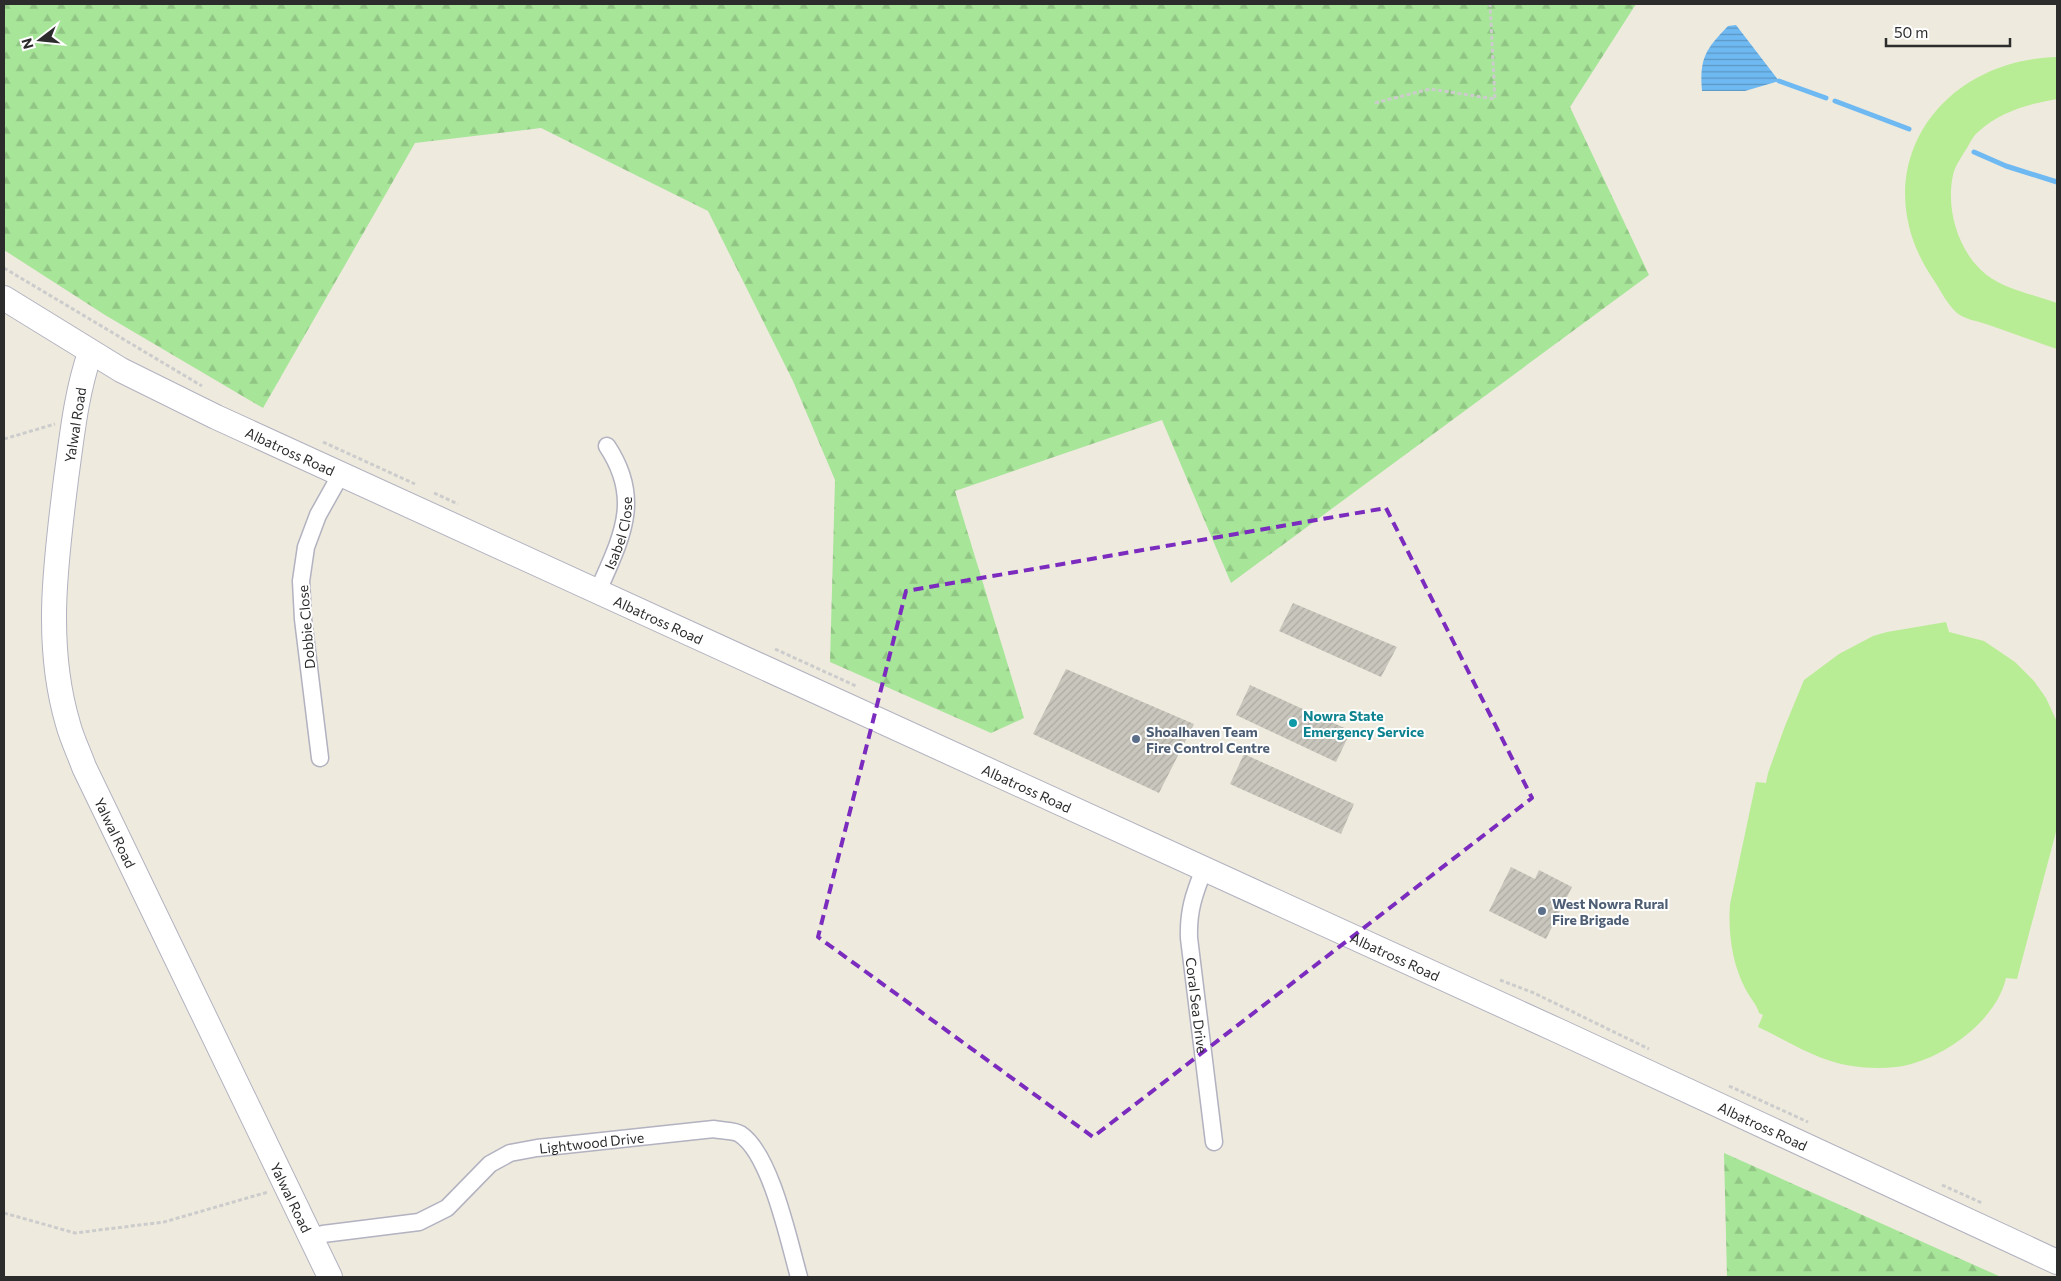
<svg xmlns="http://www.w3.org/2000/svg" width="2061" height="1281" viewBox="0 0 2061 1281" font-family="Commissioner,sans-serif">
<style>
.forest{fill:url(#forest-firs)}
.pitch{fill:#b9ed95}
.water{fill:url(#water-rules)}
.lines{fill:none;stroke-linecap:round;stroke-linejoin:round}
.stream{stroke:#6fb9f2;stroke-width:5}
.building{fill:url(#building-hatch)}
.street-casing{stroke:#b2b2c0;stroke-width:19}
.secondary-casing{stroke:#b2b2c0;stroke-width:26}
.path{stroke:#ccc;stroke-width:3;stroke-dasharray:4 2.5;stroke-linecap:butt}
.street{stroke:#fff;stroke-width:16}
.secondary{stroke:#fff;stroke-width:24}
.marked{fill:none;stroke:#7b2cbf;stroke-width:4;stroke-dasharray:10 6;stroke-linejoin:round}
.culture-dot{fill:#0f9aa8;stroke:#fff;stroke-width:2}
.service-dot{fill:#5c6f8a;stroke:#fff;stroke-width:2}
.labels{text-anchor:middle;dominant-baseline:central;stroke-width:4;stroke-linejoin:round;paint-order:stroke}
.street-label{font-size:14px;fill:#2c2c2c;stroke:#fff}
.culture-label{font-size:14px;font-weight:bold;fill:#0d838f;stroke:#fff;text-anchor:start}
.service-label{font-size:14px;font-weight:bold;fill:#4e5e75;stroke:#fff;text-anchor:start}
</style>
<defs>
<pattern id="forest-firs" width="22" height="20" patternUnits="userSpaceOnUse" patternTransform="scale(1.25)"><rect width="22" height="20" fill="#a7e599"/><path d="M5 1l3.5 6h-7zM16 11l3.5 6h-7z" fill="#90c584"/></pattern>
<pattern id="water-rules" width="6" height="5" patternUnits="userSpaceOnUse" patternTransform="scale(1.25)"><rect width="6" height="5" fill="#6fb9f2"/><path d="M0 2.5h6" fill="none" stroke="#5b97c4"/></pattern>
<pattern id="building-hatch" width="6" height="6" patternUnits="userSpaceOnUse" patternTransform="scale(1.25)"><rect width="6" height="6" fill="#c9c6bd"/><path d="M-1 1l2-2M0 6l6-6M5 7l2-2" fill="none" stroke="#adaaa3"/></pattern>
</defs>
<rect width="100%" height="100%" fill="#eeeade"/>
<!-- forest -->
<path class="forest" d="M4,4H1636L1570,107L1649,275L1231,583L1162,420L955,491L1024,718L991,733L830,662L835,480L793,381L708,211L541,128L415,143L263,408L105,315L4,250Z
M1724,1153L2001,1277H1727Z"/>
<!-- pitch -->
<path class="pitch" d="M2057,57V99C2028,104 2000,112 1978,132C1973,136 1970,143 1967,148C1962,156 1955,166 1953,175C1946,208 1957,247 1981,270C2000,289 2033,294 2057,303V349C2033,341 2010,332 1986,324C1977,321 1964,319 1957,313C1947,304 1941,291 1933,279C1862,174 1935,60 2057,57Z
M1946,622L1949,632L1984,641L2015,662L2034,681L2046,698L2057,722V828L2017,979L2006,978C1996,1022 1940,1062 1896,1067C1879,1069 1862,1068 1846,1065C1815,1059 1786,1040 1758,1027L1763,1015L1759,1013C1757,1005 1750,998 1746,990C1732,964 1728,933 1730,904L1756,782L1766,783L1768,773L1785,726L1804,680L1839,654L1873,636L1887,632Z"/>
<!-- water -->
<path class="water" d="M1736,25L1779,81L1745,91H1702C1699,58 1706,49 1728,26Z"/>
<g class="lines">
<!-- stream -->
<path class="stream" d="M1779,81L1826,98
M1835,101L1909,129
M1974,152L2006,166L2057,182"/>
</g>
<!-- building -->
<path class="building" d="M1293,603L1397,647L1381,677L1279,631Z
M1066,669L1194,724L1159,793L1033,734Z
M1250,685L1351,731L1336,762L1236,715Z
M1244,754L1354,804L1341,834L1230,784Z
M1511,867L1535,879L1539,870L1572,887L1546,939L1489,911Z"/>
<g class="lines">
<!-- street casing -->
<g class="street-casing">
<g id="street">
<path id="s1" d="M598,591C621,538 643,500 607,446"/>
<path d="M320,758L303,619L301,581L306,547L318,515L341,474"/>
<path id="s2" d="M1204,869C1194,894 1188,911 1189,938L1214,1142"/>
<path id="s3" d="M310,1237L323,1234L419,1222L447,1208L490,1164L510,1153L537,1148L714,1129C721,1131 734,1130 740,1134C771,1154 789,1242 799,1277"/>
</g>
</g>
<!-- secondary casing -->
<g class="secondary-casing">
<g id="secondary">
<path id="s4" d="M4,298L121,370L216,417L1561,1032L2057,1262"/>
<path id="s5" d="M90,353C76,394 72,436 66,479C56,561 44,643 68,724C72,739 79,753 84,767L330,1277"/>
</g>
</g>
<!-- path -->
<path class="path" d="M1375,103L1430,89L1495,99L1490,4
M4,268L202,386
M4,439L55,424
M323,442L415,484
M434,493L458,504
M775,649L856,686
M1500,980L1534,993L1649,1049
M1729,1086L1808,1122
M1942,1185L1982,1203
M4,1213L75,1233L164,1222L268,1192"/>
<!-- street -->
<use href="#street" class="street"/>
<!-- secondary -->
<use href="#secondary" class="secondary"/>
</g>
<!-- marked area -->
<path class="marked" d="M1386,508L1532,798L1093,1137L818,937L906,591Z"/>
<!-- markers -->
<circle class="culture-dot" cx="1293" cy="723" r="5"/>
<g class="service-dot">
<circle cx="1136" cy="739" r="5"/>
<circle cx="1542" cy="911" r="5"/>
</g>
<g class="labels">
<!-- street labels -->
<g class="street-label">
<text transform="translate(75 425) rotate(-81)">Yalwal Road</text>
<text stroke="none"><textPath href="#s4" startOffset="325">Albatross Road</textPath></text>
<text stroke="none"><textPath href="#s1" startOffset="62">Isabel Close</textPath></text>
<text stroke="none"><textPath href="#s4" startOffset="730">Albatross Road</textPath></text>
<text transform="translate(306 627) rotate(-95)">Dobbie Close</text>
<text stroke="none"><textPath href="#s4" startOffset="1135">Albatross Road</textPath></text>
<text stroke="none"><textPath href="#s5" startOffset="494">Yalwal Road</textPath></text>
<text stroke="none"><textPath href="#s4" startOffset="1540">Albatross Road</textPath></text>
<text stroke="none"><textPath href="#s2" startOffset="139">Coral Sea Drive</textPath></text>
<text stroke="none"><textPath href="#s4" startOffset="1945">Albatross Road</textPath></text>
<text stroke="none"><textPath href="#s3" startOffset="308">Lightwood Drive</textPath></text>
<text stroke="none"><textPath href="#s5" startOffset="899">Yalwal Road</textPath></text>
</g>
<!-- culture labels -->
<g class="culture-label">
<text x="1303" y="715">Nowra State<tspan x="1303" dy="16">Emergency Service</tspan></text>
</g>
<!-- service labels -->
<g class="service-label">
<text x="1146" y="731">Shoalhaven Team<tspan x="1146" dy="16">Fire Control Centre</tspan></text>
<text x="1552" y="903">West Nowra Rural<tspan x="1552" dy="16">Fire Brigade</tspan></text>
</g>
</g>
<!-- border -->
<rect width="2061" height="1281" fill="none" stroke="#2c2c2c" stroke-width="10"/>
<!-- north arrow -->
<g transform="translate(40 40) rotate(254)" stroke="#ffffff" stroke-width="4" paint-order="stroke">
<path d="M0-4L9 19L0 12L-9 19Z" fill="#2c2c2c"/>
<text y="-8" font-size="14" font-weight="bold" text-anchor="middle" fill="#2c2c2c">N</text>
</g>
<!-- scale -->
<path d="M1886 38v8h124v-8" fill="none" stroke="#2c2c2c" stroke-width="2.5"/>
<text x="1894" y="38" font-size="15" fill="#2c2c2c" stroke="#ffffff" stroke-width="4" paint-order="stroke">50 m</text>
</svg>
